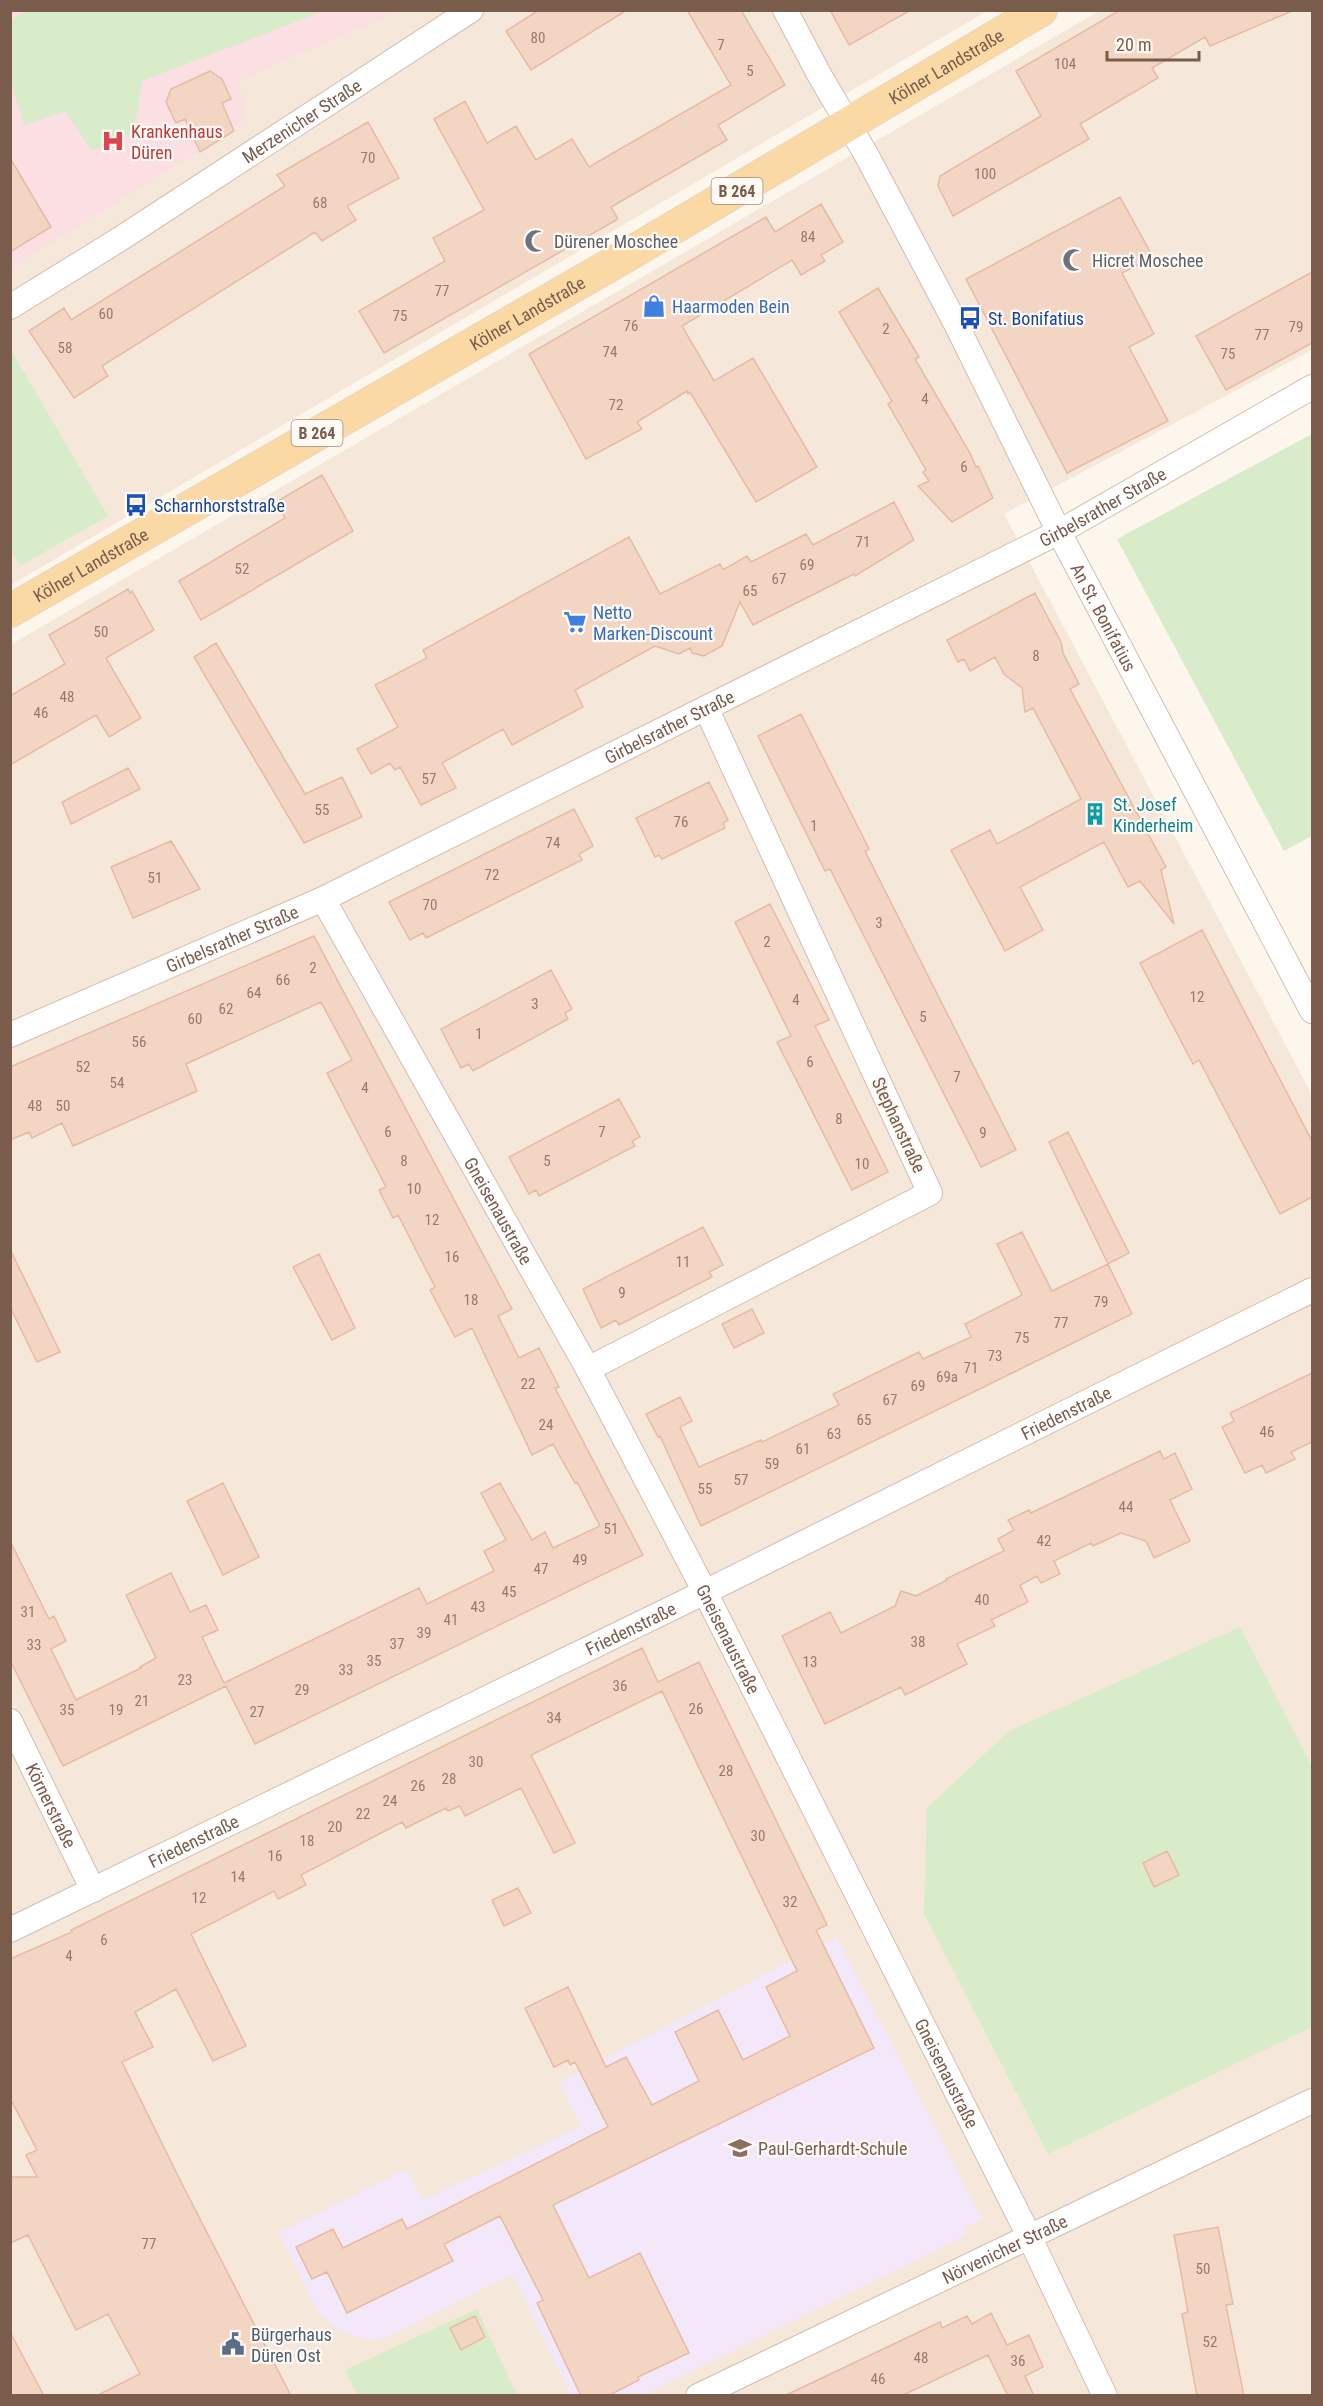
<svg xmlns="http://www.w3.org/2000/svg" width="1323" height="2406" viewBox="0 0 1323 2406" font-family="'Roboto Condensed',sans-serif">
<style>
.residential{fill:#f5e8da}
.education{fill:#f3e8fa}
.medical{fill:#fbdfe3}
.green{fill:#d8ecc9}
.building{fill:#f3d5c3;stroke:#e6bba3;stroke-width:1.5}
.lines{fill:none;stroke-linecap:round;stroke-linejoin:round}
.minor-casing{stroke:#d1beb0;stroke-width:26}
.primary-casing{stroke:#dad1cd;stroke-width:34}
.minor{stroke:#fff;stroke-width:24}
.primary{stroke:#fbd9a5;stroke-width:33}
.labels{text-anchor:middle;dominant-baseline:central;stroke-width:4.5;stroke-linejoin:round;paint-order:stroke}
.number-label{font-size:15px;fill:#987a6a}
.shield{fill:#fffaf3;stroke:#a28b7f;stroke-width:1.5}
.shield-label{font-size:16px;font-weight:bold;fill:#7a5c4d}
.street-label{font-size:18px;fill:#7a5c4d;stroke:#fffaf3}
.health-label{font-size:18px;fill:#be3a42;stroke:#fffaf3;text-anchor:start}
.worship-label{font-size:18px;fill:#5b616d;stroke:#fffaf3;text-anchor:start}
.shop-label{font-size:18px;fill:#366cbe;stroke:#fffaf3;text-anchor:start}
.transit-label{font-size:18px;fill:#164399;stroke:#fffaf3;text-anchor:start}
.culture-label{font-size:18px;fill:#0d838f;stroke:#fffaf3;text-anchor:start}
.education-label{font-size:18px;fill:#785e54;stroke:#fffaf3;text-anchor:start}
.service-label{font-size:18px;fill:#4e5e75;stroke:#fffaf3;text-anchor:start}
</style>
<rect width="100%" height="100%" fill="#fdf6ec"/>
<!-- residential -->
<path class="residential" d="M10,11H987L11,585Z
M1099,11H1312V350L1004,514L1312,1095V2395H11L10,645Z"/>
<!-- education -->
<path class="education" d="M837,1937L982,2220L964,2228L966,2235L642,2396L571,2395L512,2274L385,2338L369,2340L349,2334L332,2325L317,2310L279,2233L406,2169L423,2200L581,2126L559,2082Z"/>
<!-- medical -->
<path class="medical" d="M11,11H398L240,80L239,87L247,109L241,125L11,268Z"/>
<!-- green -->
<path class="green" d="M28,10H324V11L142,81L134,133L92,151L65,111L24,125L11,84L10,20Z
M11,350L108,516L20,566L10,549Z
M1312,434V836L1284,851L1117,539Z
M1240,1627L1312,1766V2027L1048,2154L924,1914L927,1808L1009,1731Z
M477,2309L517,2395H357L345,2370Z"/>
<!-- building -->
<path class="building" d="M539,10H627L531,70L506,31Z
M687,10H741L785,85L718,125L727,140L611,207L618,219L384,353L359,311L445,261L433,238L484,210L434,119L465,101L487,143L516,126L536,160L572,139L589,167L731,85Z
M830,10H911L849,45Z
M1120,10L1292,11L1210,46L1205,37L1152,68L1158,78L1080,124L1089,139L953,216L938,186L940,176L1041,116L1016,71Z
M210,71L222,79L231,99L222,103L234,131L200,152L185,119L176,123L166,102L171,89Z
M368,122L399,178L347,206L356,220L322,241L315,232L102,366L108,376L74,398L29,331L64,308L71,320L285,186L277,175Z
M10,158L51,227L10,252Z
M1120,197L1153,257L1122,273L1154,334L1129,347L1168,421L1067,473L966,279Z
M821,204L843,242L821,255L825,261L801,275L792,260L682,326L714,381L753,358L817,467L756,502L690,392L688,394L687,391L637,422L642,429L586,459L529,354L766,217L775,232Z
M1312,272V343L1226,390L1196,336Z
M878,288L919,357L915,359L970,453L976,467L978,466L993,498L952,522L918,486L929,481L923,472L926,470L888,404L892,401L839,312Z
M322,475L353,531L201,620L179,581L285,518L276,502Z
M894,502L914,540L855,576L854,574L753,625L740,602L722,646L704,656L692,653L690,648L679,654L655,646L575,690L583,707L512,745L503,729L442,763L456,788L421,805L400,767L395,770L390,763L371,774L357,749L398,727L375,685L427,658L423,650L629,537L660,594L720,564L723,570L747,556L751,562L806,534L813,545Z
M128,589L130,593L132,591L154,630L106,658L141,718L109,737L96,715L10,765V696L65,664L49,635Z
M1035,593L1061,642L1063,653L1079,684L1070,689L1166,867L1161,870L1174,924L1140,881L1128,887L1104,842L1020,887L1043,930L1005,951L951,850L990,830L997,844L1081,799L1033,708L1025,712L1022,688L1004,674L995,657L970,671L964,659L958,662L947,640Z
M216,643L305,794L342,777L362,817L304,843L194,657Z
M801,714L869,849L865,851L1016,1150L981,1167L830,869L825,871L758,736Z
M128,768L140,789L71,824L62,802Z
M709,782L728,820L723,823L725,828L662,859L659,855L655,857L636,818Z
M574,809L593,846L579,854L582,860L426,938L423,933L410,940L389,902Z
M171,841L200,889L133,918L111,867Z
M770,904L829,1020L815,1026L888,1172L852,1190L777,1042L791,1036L735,922Z
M1202,930L1312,1141V1197L1280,1214L1199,1060L1193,1064L1140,963Z
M314,936L512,1309L498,1316L519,1358L539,1348L559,1387L555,1388L643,1555L255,1744L226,1686L63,1766L10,1660V1541L49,1619L54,1616L66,1641L51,1649L76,1700L141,1668L140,1667L156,1658L126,1595L171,1573L190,1612L206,1605L218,1630L202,1637L224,1683L419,1588L427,1604L494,1571L484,1551L506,1540L481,1493L500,1483L532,1540L545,1532L553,1548L600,1526L577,1482L575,1483L553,1444L532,1455L472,1328L455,1337L430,1290L435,1287L398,1215L393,1218L379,1190L386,1187L327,1073L352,1060L321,1002L186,1064L197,1091L73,1146L62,1123L32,1138L29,1132L10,1140V1067Z
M551,970L572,1009L565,1013L568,1019L473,1071L469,1064L461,1068L441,1029Z
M619,1099L640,1137L632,1141L635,1146L539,1196L536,1190L529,1194L509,1157Z
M1068,1132L1129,1253L1108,1264L1049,1142Z
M703,1227L723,1265L709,1272L712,1277L619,1325L616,1320L601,1328L583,1289Z
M1022,1232L1052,1291L1108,1264L1132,1314L701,1526L660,1436L658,1437L646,1414L680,1397L692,1421L680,1427L699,1467L761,1440L762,1442L839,1405L833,1394L919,1352L923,1359L971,1337L965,1324L1022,1295L997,1244Z
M10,1249L60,1352L37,1362L10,1307Z
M319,1254L355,1328L332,1340L293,1267Z
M752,1309L764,1333L734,1348L722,1324Z
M1312,1373V1442L1291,1452L1295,1459L1266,1473L1262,1465L1245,1473L1222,1427L1234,1421L1230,1413Z
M1160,1451L1164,1459L1175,1453L1192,1489L1170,1500L1190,1541L1154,1558L1146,1541L1121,1533L1093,1546L1091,1543L1054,1561L1060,1574L1041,1583L1037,1576L1020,1585L1028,1602L991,1620L995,1626L957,1644L967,1664L905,1695L901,1687L825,1724L782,1636L830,1612L841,1633L895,1606L901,1591L916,1596L947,1580L946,1579L1004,1551L998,1539L1014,1530L1008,1520L1029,1510L1031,1513Z
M223,1483L259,1557L223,1575L187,1501Z
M642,1648L658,1682L699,1662L827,1925L816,1930L874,2048L553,2205L589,2278L640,2253L689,2353L638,2377L639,2380L608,2396H581L537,2303L543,2300L500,2216L444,2244L453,2261L347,2313L327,2272L312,2279L296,2247L333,2229L343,2248L402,2219L407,2229L608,2127L575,2062L570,2065L568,2060L554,2067L525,2008L568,1987L606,2067L626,2057L652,2105L699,2081L675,2032L718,2010L743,2060L790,2036L766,1987L797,1971L662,1691L531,1755L575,1843L554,1853L521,1788L465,1816L460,1806L448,1811L446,1808L406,1828L402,1822L301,1875L306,1885L278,1899L274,1891L191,1934L246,2046L213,2061L176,1989L135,2012L153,2047L122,2062L180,2180L291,2396H96L140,2374L108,2314L76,2330L28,2235L10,2243V2177H37L26,2155L37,2150L10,2098V1959L72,1932L71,1930Z
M1167,1851L1179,1875L1154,1887L1143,1863Z
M518,1888L531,1913L504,1926L492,1900Z
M1218,2227L1233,2304L1226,2305L1244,2396H1197L1182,2314L1188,2312L1174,2235Z
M991,2313L1007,2345L1029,2335L1043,2367L1025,2376L1034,2396H1008L988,2355L901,2396H784L940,2322L942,2328L967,2316L972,2324Z
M475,2316L485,2337L461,2350L450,2328Z
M10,2332L44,2396H10Z"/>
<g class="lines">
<!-- minor casing -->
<g class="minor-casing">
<g id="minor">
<path id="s1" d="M785,10L820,76L867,156L956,324L1059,532L1312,1011"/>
<path id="s2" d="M10,307L120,239L471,10"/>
<path id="s3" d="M323,899L588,1369L705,1592L1030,2238L1105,2396"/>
<path id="s4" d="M10,1035L323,899L1059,532L1312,387"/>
<path d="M588,1369L930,1193L706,708"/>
<path id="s5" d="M10,1721L93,1890"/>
<path id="s6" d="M10,1930L705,1592L1312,1290"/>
<path id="s7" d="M698,2396L1312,2101"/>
</g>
</g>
<!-- primary casing -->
<g class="primary-casing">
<g id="primary">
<path id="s8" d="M10,611L624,257L1041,10"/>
</g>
</g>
<!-- minor -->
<use href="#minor" class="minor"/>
<!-- primary -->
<use href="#primary" class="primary"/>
</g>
<!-- icons -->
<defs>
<g id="hospital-bare" transform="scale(1.8)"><path d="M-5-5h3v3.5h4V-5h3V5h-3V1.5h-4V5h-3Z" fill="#e0444e" stroke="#fffaf3" stroke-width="2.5" paint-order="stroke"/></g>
<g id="mosque-bare" transform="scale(1.8)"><path d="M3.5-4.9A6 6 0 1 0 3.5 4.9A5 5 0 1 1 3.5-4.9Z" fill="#6b7280" stroke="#fffaf3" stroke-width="2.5" paint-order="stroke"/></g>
<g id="shop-bare" transform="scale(1.8)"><path d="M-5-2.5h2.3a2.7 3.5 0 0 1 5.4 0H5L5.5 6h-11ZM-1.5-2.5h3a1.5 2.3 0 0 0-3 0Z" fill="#3f7fe0" stroke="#fffaf3" stroke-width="2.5" paint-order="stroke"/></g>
<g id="bus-bare" transform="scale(1.8)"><path d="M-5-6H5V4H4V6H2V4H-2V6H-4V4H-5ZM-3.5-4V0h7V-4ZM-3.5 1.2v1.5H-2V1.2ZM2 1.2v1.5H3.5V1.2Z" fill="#1a4fb4" stroke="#fffaf3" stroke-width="2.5" paint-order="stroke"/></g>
<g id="supermarket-bare" transform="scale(1.8)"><path d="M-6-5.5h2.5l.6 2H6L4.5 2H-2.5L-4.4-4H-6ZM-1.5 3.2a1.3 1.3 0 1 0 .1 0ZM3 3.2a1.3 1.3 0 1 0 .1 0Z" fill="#3f7fe0" stroke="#fffaf3" stroke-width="2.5" paint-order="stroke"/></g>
<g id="building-bare" transform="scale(1.8)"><path d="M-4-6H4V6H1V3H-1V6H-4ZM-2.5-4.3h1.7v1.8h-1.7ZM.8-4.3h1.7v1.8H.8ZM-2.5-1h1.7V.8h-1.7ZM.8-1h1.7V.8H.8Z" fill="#0f9aa8" stroke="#fffaf3" stroke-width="2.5" paint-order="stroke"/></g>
<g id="school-bare" transform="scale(1.8)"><path d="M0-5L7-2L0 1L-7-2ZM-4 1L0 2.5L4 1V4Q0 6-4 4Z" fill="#8d6e63" stroke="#fffaf3" stroke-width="2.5" paint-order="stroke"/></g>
<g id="civic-bare" transform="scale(1.8)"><path d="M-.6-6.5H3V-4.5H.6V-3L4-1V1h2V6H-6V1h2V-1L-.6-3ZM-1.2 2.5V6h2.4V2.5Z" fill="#5c6f8a" stroke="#fffaf3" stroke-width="2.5" paint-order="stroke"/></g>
</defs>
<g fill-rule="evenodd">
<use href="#hospital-bare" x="113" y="141"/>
<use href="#mosque-bare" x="536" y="241"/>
<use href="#mosque-bare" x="1074" y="260"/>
<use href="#shop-bare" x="654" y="306"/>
<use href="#bus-bare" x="970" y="318"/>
<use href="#bus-bare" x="136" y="505"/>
<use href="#supermarket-bare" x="575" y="622"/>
<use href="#building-bare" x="1095" y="814"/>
<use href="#school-bare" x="740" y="2148"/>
<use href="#civic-bare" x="233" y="2344"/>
</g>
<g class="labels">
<!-- number labels -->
<g class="number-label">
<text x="538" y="38">80</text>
<text x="721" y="45">7</text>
<text x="1065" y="64">104</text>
<text x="750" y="71">5</text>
<text x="368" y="158">70</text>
<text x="985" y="174">100</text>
<text x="320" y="203">68</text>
<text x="808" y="237">84</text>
<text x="442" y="291">77</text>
<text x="106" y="314">60</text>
<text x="400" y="316">75</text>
<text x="631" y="326">76</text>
<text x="1296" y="327">79</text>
<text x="886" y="329">2</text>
<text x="1262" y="335">77</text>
<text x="65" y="348">58</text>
<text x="610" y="352">74</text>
<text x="1228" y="354">75</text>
<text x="925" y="399">4</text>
<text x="616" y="405">72</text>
<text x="964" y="467">6</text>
<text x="863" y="542">71</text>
<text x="807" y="565">69</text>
<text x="242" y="569">52</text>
<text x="779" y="579">67</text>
<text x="750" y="591">65</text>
<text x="101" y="632">50</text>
<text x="1036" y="656">8</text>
<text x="67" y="697">48</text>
<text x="41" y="713">46</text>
<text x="429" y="779">57</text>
<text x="322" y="810">55</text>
<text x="681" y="822">76</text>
<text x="814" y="826">1</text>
<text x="553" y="843">74</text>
<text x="492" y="875">72</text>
<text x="155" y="878">51</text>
<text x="430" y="905">70</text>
<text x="879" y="923">3</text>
<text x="767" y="942">2</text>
<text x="313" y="968">2</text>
<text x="283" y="980">66</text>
<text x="254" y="993">64</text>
<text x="1197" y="997">12</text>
<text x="796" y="1000">4</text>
<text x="535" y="1004">3</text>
<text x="226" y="1009">62</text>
<text x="923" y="1017">5</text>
<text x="195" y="1019">60</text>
<text x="479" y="1034">1</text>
<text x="139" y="1042">56</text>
<text x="810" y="1062">6</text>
<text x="83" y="1067">52</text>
<text x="957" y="1077">7</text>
<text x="117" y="1083">54</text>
<text x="365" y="1088">4</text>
<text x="35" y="1106">48</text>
<text x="63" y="1106">50</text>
<text x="839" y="1119">8</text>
<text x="388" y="1132">6</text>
<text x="602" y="1132">7</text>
<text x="983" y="1133">9</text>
<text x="404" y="1161">8</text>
<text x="547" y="1161">5</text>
<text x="862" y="1164">10</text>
<text x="414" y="1189">10</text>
<text x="432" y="1220">12</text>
<text x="452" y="1257">16</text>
<text x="683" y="1262">11</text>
<text x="622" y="1293">9</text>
<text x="471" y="1300">18</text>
<text x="1101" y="1302">79</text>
<text x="1061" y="1323">77</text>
<text x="1022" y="1338">75</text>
<text x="995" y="1356">73</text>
<text x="971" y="1368">71</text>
<text x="947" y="1377">69a</text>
<text x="528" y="1384">22</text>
<text x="918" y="1386">69</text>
<text x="890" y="1400">67</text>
<text x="864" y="1420">65</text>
<text x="546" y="1425">24</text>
<text x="1267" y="1432">46</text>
<text x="834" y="1434">63</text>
<text x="803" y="1449">61</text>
<text x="772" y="1464">59</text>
<text x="741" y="1480">57</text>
<text x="705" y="1489">55</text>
<text x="1126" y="1507">44</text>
<text x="611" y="1529">51</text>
<text x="1044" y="1541">42</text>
<text x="580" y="1560">49</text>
<text x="541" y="1569">47</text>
<text x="509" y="1592">45</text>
<text x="982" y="1600">40</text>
<text x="478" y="1607">43</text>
<text x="28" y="1612">31</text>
<text x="451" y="1620">41</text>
<text x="424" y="1633">39</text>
<text x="918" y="1642">38</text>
<text x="397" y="1644">37</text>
<text x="34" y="1645">33</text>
<text x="374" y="1661">35</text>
<text x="810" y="1662">13</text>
<text x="346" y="1670">33</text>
<text x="185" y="1680">23</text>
<text x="620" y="1686">36</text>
<text x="302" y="1690">29</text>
<text x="142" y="1701">21</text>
<text x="696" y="1709">26</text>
<text x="67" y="1710">35</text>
<text x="116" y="1710">19</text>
<text x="257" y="1712">27</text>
<text x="554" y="1718">34</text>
<text x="476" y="1762">30</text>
<text x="726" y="1771">28</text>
<text x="449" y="1779">28</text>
<text x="418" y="1786">26</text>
<text x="390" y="1801">24</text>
<text x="363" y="1814">22</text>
<text x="335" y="1827">20</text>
<text x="758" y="1836">30</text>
<text x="307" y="1841">18</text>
<text x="275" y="1856">16</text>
<text x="238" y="1877">14</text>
<text x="199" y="1898">12</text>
<text x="790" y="1902">32</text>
<text x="104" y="1940">6</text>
<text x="69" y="1956">4</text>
<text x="149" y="2244">77</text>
<text x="1203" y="2269">50</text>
<text x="1210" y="2342">52</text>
<text x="921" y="2358">48</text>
<text x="1018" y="2361">36</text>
<text x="878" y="2379">46</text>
</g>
<!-- shield labels -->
<g class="shield">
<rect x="711.5" y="178" width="51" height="26" rx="4.5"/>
<rect x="291.5" y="420" width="51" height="26" rx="4.5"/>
</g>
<g class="shield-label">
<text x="737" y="191">B 264</text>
<text x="317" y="433">B 264</text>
</g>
<!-- street labels -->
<g class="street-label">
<text stroke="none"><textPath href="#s8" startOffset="1083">Kölner Landstraße</textPath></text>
<text stroke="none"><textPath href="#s2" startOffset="346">Merzenicher Straße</textPath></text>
<text stroke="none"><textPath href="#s8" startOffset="597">Kölner Landstraße</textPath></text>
<text stroke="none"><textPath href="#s4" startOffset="1214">Girbelsrather Straße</textPath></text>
<text stroke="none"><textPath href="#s8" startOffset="93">Kölner Landstraße</textPath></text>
<text stroke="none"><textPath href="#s1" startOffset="686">An St. Bonifatius</textPath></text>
<text stroke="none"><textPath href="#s4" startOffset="728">Girbelsrather Straße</textPath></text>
<text stroke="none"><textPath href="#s4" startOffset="242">Girbelsrather Straße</textPath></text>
<text transform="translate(899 1125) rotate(65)">Stephanstraße</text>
<text stroke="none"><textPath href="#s3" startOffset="358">Gneisenaustraße</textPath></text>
<text stroke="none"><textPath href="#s6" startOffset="1176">Friedenstraße</textPath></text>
<text stroke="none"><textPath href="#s6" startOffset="690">Friedenstraße</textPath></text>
<text stroke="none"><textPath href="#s3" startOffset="844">Gneisenaustraße</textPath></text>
<text stroke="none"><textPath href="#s5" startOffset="94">Körnerstraße</textPath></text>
<text stroke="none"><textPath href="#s6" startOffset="204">Friedenstraße</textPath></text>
<text stroke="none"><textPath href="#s3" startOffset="1330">Gneisenaustraße</textPath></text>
<text stroke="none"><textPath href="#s7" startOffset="340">Nörvenicher Straße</textPath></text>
</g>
<!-- health labels -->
<g class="health-label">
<text x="131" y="131">Krankenhaus<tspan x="131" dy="21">Düren</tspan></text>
</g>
<!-- worship labels -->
<g class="worship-label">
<text x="554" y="241">Dürener Moschee</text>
<text x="1092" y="260">Hicret Moschee</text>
</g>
<!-- shop labels -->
<g class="shop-label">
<text x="672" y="306">Haarmoden Bein</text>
<text x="593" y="612">Netto<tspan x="593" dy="21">Marken-Discount</tspan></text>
</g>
<!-- transit labels -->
<g class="transit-label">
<text x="988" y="318">St. Bonifatius</text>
<text x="154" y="505">Scharnhorststraße</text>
</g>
<!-- culture labels -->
<g class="culture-label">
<text x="1113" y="804">St. Josef<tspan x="1113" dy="21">Kinderheim</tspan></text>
</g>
<!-- education labels -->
<g class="education-label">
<text x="758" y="2148">Paul-Gerhardt-Schule</text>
</g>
<!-- service labels -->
<g class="service-label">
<text x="251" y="2334">Bürgerhaus<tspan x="251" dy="21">Düren Ost</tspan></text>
</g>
</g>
<!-- border -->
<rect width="1323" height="2406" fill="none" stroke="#7a5c4d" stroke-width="24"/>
<!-- scale -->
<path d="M1107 51v9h92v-9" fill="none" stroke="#7a5c4d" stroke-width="3"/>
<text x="1116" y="51" font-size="18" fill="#7a5c4d" stroke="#fffaf3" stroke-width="4.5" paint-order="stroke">20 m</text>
</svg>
